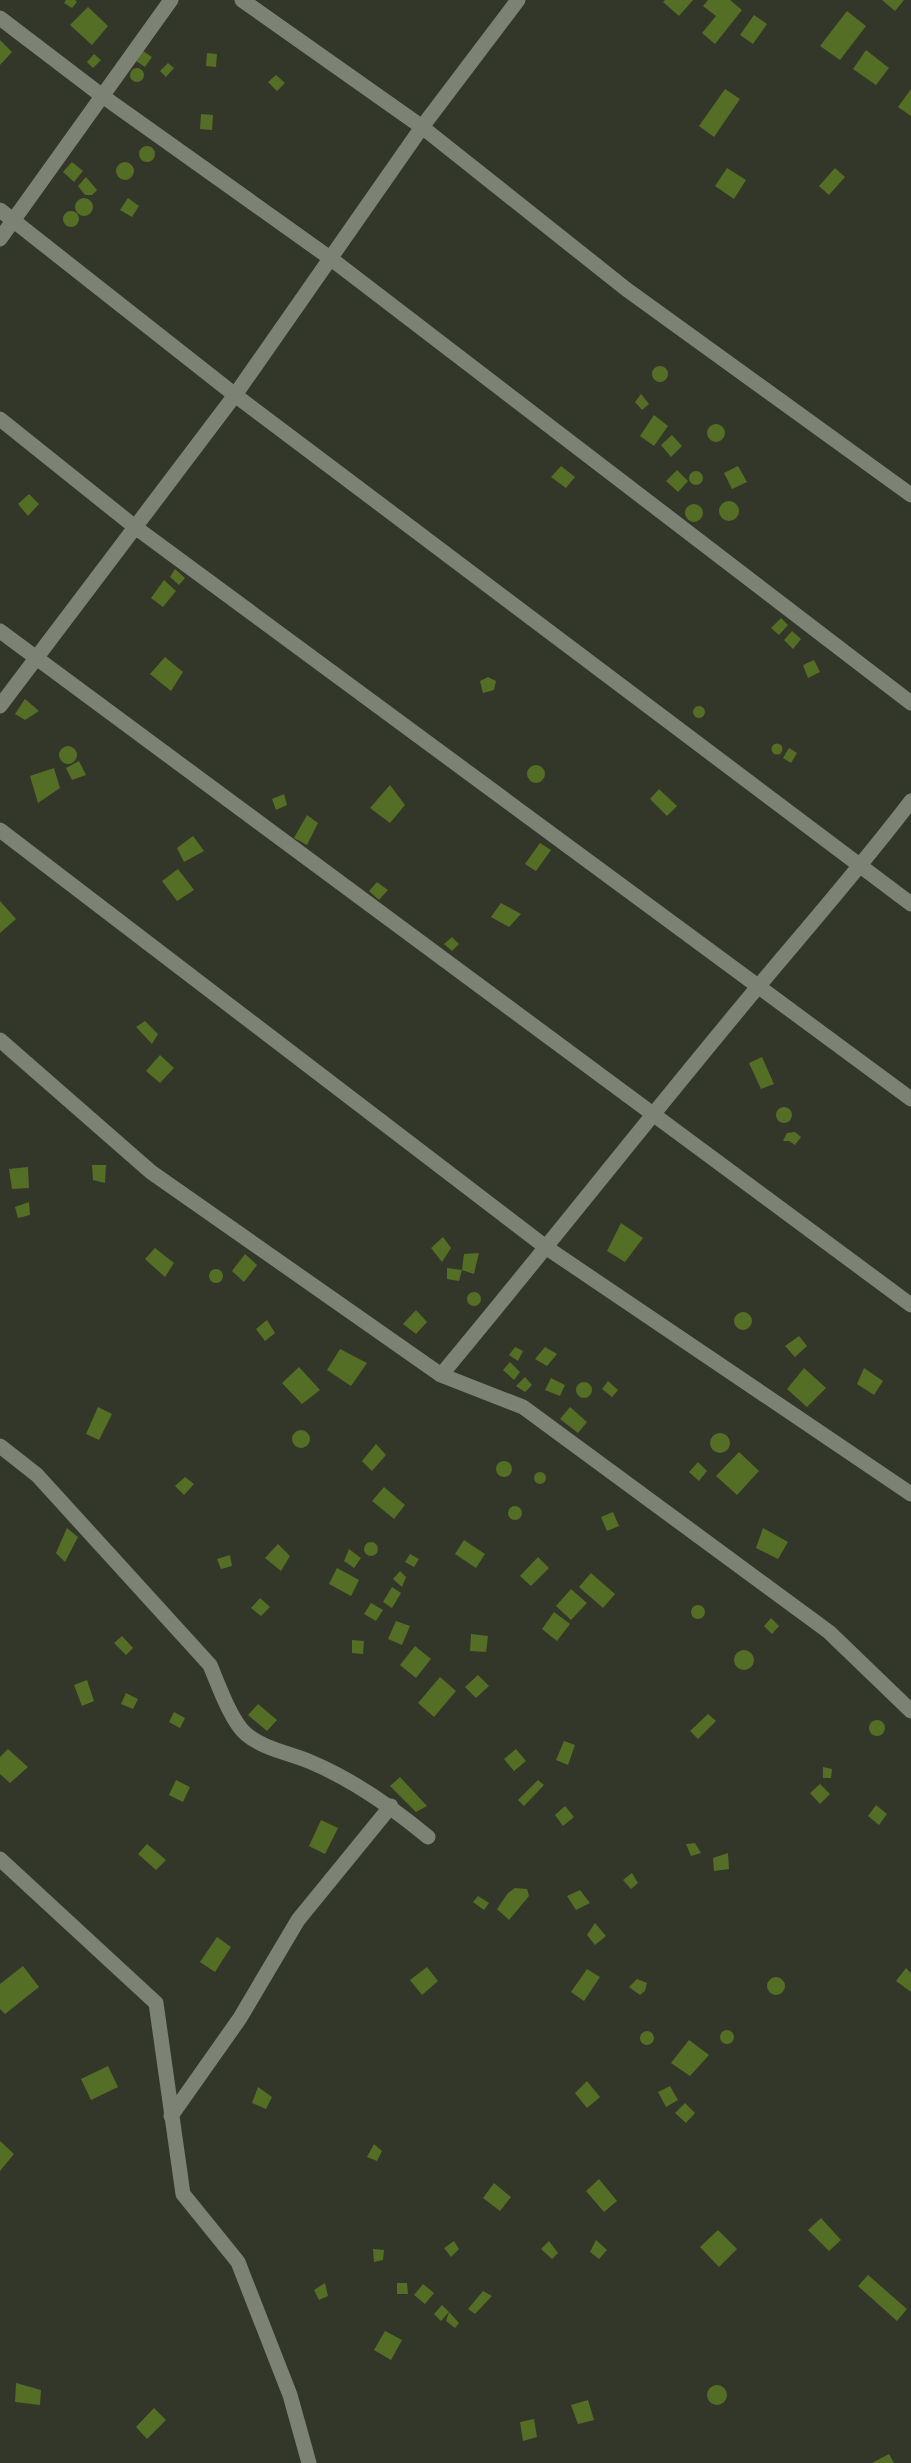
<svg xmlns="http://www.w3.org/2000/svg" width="911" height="2463" viewBox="0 0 911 2463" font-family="Roboto,sans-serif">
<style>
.building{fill:#556e25}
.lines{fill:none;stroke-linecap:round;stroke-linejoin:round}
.minor{stroke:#7d8374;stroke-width:15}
</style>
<rect width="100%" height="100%" fill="#32372a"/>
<!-- building -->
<path class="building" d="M66,0H75L77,2L72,8L64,3Z
M665,0H693L679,16L663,2Z
M708,0H730L742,10L715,44L702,33L716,16L703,6Z
M882,0H904L895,11Z
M88,7L108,26L92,45L70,25Z
M847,11L866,26L840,60L820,46Z
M754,15L767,24L753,44L740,35Z
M0,40L12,52L0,65Z
M866,50L889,68L876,85L853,69Z
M143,51L152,57L145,67L136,61Z
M207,53L217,54L216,67L206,66Z
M94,54L101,60L93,68L87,62Z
M168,63L174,68L166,77L160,71Z
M130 75a7 7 0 1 1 14 0a7 7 0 1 1-14 0Z
M276,75L285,83L277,91L268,82Z
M725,89L740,99L714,137L699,126Z
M911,89V116L898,107Z
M201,114L213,115L212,130L200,129Z
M139 154a8 8 0 1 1 16 0a8 8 0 1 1-16 0Z
M72,162L83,171L74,182L63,172Z
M116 171a9 9 0 1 1 18 0a9 9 0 1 1-18 0Z
M727,168L746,180L734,199L715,186Z
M835,168L845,177L829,195L819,186Z
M86,177L97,190L92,195H85L78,186Z
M75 207a9 9 0 1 1 18 0a9 9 0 1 1-18 0Z
M128,198L139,206L132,217L120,210Z
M63 219a8 8 0 1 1 16 0a8 8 0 1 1-16 0Z
M652 374a8 8 0 1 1 16 0a8 8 0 1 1-16 0Z
M641,394L649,404L642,410L635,402Z
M654,415L668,426L654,446L640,436Z
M707 433a9 9 0 1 1 18 0a9 9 0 1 1-18 0Z
M672,435L682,446L671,457L661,445Z
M561,466L575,477L566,488L551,477Z
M738,466L747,482L732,489L724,473Z
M677,470L688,481L678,492L666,481Z
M689 478a7 7 0 1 1 14 0a7 7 0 1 1-14 0Z
M29,494L39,504L28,516L18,504Z
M719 511a10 10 0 1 1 20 0a10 10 0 1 1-20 0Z
M685 513a9 9 0 1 1 18 0a9 9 0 1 1-18 0Z
M175,569L185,578L179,585L170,577Z
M164,580L176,591L163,607L151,598Z
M781,618L788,625L779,635L771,628Z
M792,631L801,639L793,649L784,640Z
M165,657L183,672L171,691L150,674Z
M814,660L820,672L808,678L803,665Z
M488,677L496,681L494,690L483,693L480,681Z
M25,699L39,711L25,720L15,714Z
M693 712a6 6 0 1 1 12 0a6 6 0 1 1-12 0Z
M771.5 749a5.5 5.5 0 1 1 11 0a5.5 5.5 0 1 1-11 0Z
M59 755a9 9 0 1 1 18 0a9 9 0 1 1-18 0Z
M789,748L797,753L791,763L783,758Z
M79,761L86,775L72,780L66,768Z
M527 774a9 9 0 1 1 18 0a9 9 0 1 1-18 0Z
M54,768L60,788L38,803L30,776Z
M390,785L405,805L390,823L370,808Z
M659,789L677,806L667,816L650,799Z
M284,794L287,805L276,810L272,799Z
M307,815L318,823L307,845L294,838Z
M193,836L204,851L184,862L177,848Z
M540,843L551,850L536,871L525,864Z
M178,869L194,890L177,901L162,881Z
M377,882L388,890L379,900L369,891Z
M0,901L16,919L0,933Z
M501,903L521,914L509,927L491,917Z
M452,937L459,944L452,951L444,944Z
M145,1021L158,1034L152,1044L136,1027Z
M160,1055L174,1068L160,1083L146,1071Z
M762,1057L774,1084L761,1089L749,1063Z
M776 1115a8 8 0 1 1 16 0a8 8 0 1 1-16 0Z
M795,1132L801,1137L795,1145L789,1141H783L787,1133Z
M92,1165H106L105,1183L93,1180Z
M28,1167L29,1188L12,1189L9,1169Z
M29,1202L30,1215L18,1218L15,1207Z
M621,1223L643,1238L625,1262L607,1251Z
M443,1237L451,1248L442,1262L431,1248Z
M155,1248L174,1263L165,1277L145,1259Z
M479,1253L474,1274L462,1270L464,1254Z
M245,1254L257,1265L244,1282L232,1271Z
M447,1268L462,1270L459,1281L447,1279Z
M209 1276a7 7 0 1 1 14 0a7 7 0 1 1-14 0Z
M467 1299a7 7 0 1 1 14 0a7 7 0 1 1-14 0Z
M416,1310L427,1322L416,1334L403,1324Z
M734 1321a9 9 0 1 1 18 0a9 9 0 1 1-18 0Z
M267,1320L275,1333L265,1341L256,1329Z
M799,1336L807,1346L795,1357L785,1346Z
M515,1347L523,1351L518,1361L509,1355Z
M545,1347L557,1354L547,1366L535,1359Z
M340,1349L367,1363L351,1386L327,1370Z
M510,1362L520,1372L514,1380L503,1370Z
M299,1367L320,1390L302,1404L282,1383Z
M804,1368L826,1388L807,1407L787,1389Z
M864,1368L883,1381L874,1395L857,1384Z
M525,1377L532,1385L525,1392L516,1386Z
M551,1378L565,1385L560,1396L545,1390Z
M608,1381L618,1390L612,1397L602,1389Z
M576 1390a8 8 0 1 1 16 0a8 8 0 1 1-16 0Z
M98,1407L112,1414L99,1440L86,1434Z
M570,1407L587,1422L578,1433L560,1419Z
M292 1439a9 9 0 1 1 18 0a9 9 0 1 1-18 0Z
M710 1443a10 10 0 1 1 20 0a10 10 0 1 1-20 0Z
M376,1444L386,1455L372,1471L362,1461Z
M739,1452L759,1471L737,1495L716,1476Z
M496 1469a8 8 0 1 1 16 0a8 8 0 1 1-16 0Z
M698,1462L707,1471L699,1481L689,1472Z
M534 1478a6 6 0 1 1 12 0a6 6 0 1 1-12 0Z
M185,1477L194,1484L184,1495L175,1486Z
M384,1487L405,1505L394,1519L372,1501Z
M508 1513a7 7 0 1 1 14 0a7 7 0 1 1-14 0Z
M613,1512L619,1526L607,1531L601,1517Z
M67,1528L78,1537L65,1562L56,1553Z
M763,1528L788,1542L778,1559L756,1548Z
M464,1540L485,1554L476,1568L455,1554Z
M364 1549a7 7 0 1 1 14 0a7 7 0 1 1-14 0Z
M278,1544L290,1556L281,1571L265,1558Z
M349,1549L361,1558L354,1568L344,1561Z
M410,1554L419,1559L414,1567L405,1562Z
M230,1555L232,1566L221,1569L217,1559Z
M538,1557L549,1568L531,1586L520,1576Z
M337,1568L359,1580L351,1596L329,1584Z
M400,1571L406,1577L402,1587L393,1579Z
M591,1573L615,1594L603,1608L579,1587Z
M392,1587L401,1593L392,1608L383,1602Z
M571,1589L587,1603L571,1620L556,1606Z
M260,1598L270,1607L261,1616L251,1608Z
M371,1603L383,1610L376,1621L364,1614Z
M691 1612a7 7 0 1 1 14 0a7 7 0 1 1-14 0Z
M554,1612L570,1624L557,1641L542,1629Z
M771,1618L779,1626L772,1634L764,1626Z
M396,1621L410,1626L402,1645L388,1639Z
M471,1634L488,1636L486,1652L470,1651Z
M122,1636L133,1648L126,1655L114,1643Z
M352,1640L364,1641L363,1654L352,1653Z
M415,1646L431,1659L416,1678L400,1665Z
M734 1660a10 10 0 1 1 20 0a10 10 0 1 1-20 0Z
M478,1675L489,1686L476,1698L465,1687Z
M440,1677L456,1691L434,1717L418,1703Z
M87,1680L94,1701L82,1706L74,1685Z
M126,1693L138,1699L133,1709L121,1704Z
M258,1704L277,1720L267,1731L248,1715Z
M174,1712L185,1718L180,1728L169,1722Z
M708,1714L716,1721L698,1739L690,1731Z
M869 1728a8 8 0 1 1 16 0a8 8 0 1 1-16 0Z
M564,1741L575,1745L568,1765L556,1760Z
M8,1749L28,1767L10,1783L0,1774V1757Z
M516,1749L526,1761L514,1771L504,1759Z
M823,1767L832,1769L831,1778H823Z
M400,1777L427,1806L416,1812L390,1786Z
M176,1780L190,1787L183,1802L169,1795Z
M538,1780L544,1785L524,1806L518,1800Z
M820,1784L830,1794L820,1804L810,1793Z
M876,1805L887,1814L879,1825L868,1816Z
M565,1806L574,1817L563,1826L555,1815Z
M321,1820L338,1828L325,1854L309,1846Z
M695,1843L701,1853L691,1856L686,1844Z
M147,1844L166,1860L156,1870L138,1854Z
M728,1853L729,1869L714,1871L713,1858Z
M632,1873L638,1883L631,1889L623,1880Z
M515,1888L527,1889L529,1896L509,1920L497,1909L508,1893Z
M580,1890L590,1903L576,1910L567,1896Z
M478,1896L489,1903L484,1910L473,1902Z
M595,1923L606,1936L595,1945L587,1935Z
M217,1937L231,1947L215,1972L200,1962Z
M23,1966L39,1987L5,2014L0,2009V1984Z
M427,1967L438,1981L422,1995L410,1980Z
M906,1968L911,1973V1992L896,1981Z
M587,1969L600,1977L584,2001L571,1992Z
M767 1986a9 9 0 1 1 18 0a9 9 0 1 1-18 0Z
M637,1979L647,1983L645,1991L640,1995L629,1987Z
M720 2037a7 7 0 1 1 14 0a7 7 0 1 1-14 0Z
M640 2038a7 7 0 1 1 14 0a7 7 0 1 1-14 0Z
M689,2040L709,2055L690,2076L671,2063Z
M108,2066L118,2087L91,2100L81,2079Z
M587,2081L600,2097L587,2108L575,2093Z
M670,2086L678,2100L666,2107L658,2092Z
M258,2087L272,2097L266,2109L252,2103Z
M685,2103L695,2113L686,2123L675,2113Z
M0,2141L14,2154L0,2171Z
M374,2144L382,2151L377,2161L367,2157Z
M599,2179L617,2201L604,2212L586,2191Z
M494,2183L511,2197L500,2211L483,2198Z
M821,2218L841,2240L829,2251L808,2230Z
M718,2230L737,2249L719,2267L700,2247Z
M596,2240L607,2250L599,2259L590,2252Z
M454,2241L459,2249L451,2257L444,2248Z
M549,2241L558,2253L552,2259L541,2249Z
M373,2249L384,2250L383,2260L374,2262Z
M868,2275L907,2309L897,2321L858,2286Z
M325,2283L328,2296L319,2300L314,2290Z
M397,2283H407L408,2294H397Z
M423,2284L434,2293L425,2304L414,2295Z
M483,2291L492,2296L475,2314L468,2309Z
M442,2305L449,2312L441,2321L434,2314Z
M449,2312L459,2323L455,2328L446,2321Z
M385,2331L402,2340L391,2360L374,2350Z
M16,2383L41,2390L40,2405L15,2402Z
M707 2395a10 10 0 1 1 20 0a10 10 0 1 1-20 0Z
M588,2400L594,2420L578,2424L571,2405Z
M154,2408L166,2420L147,2439L136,2427Z
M534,2419L537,2437L523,2441L520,2422Z
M889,2454L894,2463H872Z"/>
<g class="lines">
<!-- minor -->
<path class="minor" d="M242,0L422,127L626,289L911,495
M0,18L101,95L330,258L911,703
M0,210L235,395L911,904
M0,239L171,0
M0,419L135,527L911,1099
M0,631L911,1305
M0,706L235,395L422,127L518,0
M0,830L547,1248L911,1494
M0,1040L151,1172L441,1375L523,1407L829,1632L911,1711
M441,1375C536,1261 628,1144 723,1029C785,953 851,880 911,801
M0,1446L37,1475L210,1665C218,1684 231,1721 246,1734C265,1750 291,1753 313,1763C355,1781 393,1808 428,1837
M0,1859L156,2003L183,2194L238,2262L290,2395L309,2463
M171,2116L240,2018L298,1920L391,1806"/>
</g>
</svg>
